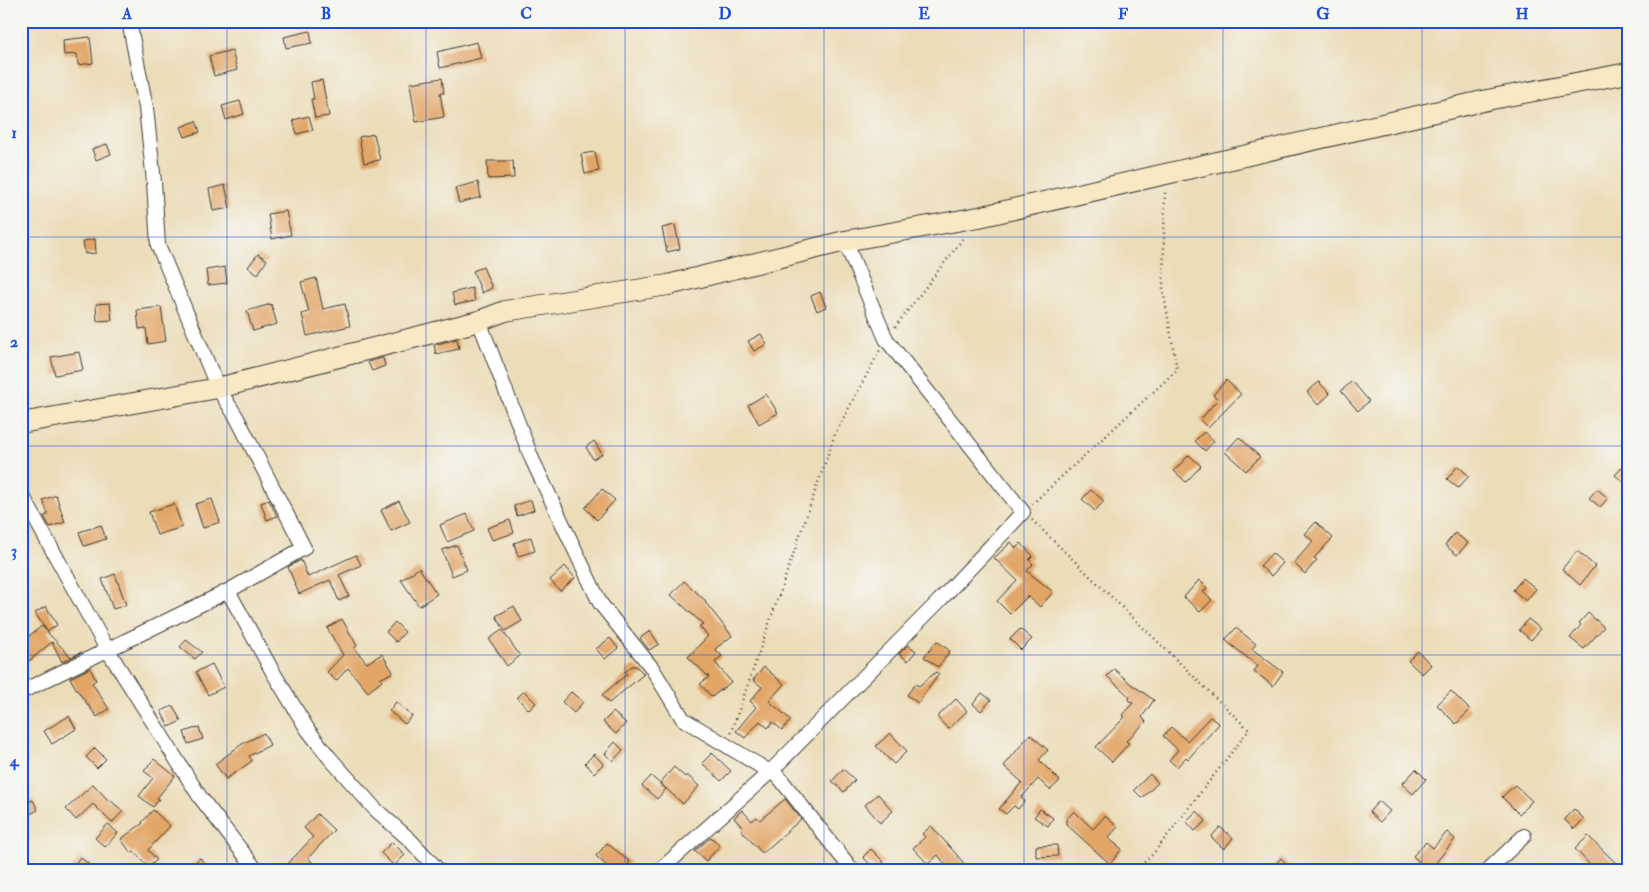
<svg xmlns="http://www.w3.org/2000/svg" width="1649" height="892" viewBox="0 0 1649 892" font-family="'IM FELL Double Pica',serif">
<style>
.building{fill:#e2a566}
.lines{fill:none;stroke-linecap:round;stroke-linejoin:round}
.street-casing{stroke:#3b3934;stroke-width:16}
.secondary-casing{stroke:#3b3934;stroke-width:22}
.path{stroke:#3b3934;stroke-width:2.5;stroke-dasharray:1 4;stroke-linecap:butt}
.street{stroke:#fff;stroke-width:14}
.secondary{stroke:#f8e8c3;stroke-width:20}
.grid{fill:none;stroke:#1d4ed8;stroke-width:1;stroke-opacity:0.55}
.neatline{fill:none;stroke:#1d4ed8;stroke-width:2}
.grid-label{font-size:16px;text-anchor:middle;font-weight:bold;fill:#1d4ed8}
</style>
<rect width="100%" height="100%" fill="#f6f6f2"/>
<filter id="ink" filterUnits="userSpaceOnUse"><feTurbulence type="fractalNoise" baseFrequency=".02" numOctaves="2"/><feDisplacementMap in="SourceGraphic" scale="10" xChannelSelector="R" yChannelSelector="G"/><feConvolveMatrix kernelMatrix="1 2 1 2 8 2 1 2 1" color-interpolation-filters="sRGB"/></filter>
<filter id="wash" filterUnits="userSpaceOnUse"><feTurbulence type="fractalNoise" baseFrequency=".0096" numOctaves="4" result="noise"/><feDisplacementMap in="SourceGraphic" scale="20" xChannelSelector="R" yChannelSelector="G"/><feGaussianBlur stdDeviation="1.12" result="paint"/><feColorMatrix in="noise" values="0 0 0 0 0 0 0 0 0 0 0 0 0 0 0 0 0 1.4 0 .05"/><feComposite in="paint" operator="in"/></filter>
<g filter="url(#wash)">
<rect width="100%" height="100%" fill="#ecddb9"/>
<g id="blocks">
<!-- building -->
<path class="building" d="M310,31L312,43L286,48L284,37Z
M90,37L93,63L78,65L77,54L64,55L63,40Z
M477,42L481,58L440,68L437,52Z
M232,50L237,70L214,76L209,56Z
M442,78L444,93H440L444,117L416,122L410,83Z
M322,80L329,116L315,118L311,99H314L311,82Z
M240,101L244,114L226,120L222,106Z
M309,116L313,130L297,134L293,120Z
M196,121L200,132L185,137L181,127Z
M374,134L380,160L364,163L359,137Z
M107,144L111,154L96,160L92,149Z
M595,152L599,171L585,174L581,154Z
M487,161H513L514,178L488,179Z
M478,182L481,197L459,203L455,188Z
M225,185L230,208L213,211L209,189Z
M286,211L291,235L272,239L268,214Z
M675,225L680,249L667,252L662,228Z
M95,239L96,253L85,254L83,241Z
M258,254L267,260L258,274L248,267Z
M225,267L227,283L208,285L206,270Z
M483,267L492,288L482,293L473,271Z
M316,278L323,309L345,304L350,326L307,336L302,314L309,312L301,282Z
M472,288L475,301L455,305L452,293Z
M820,292L826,307L817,311L811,296Z
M110,303L112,320L97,321L96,304Z
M271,304L277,324L253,331L247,311Z
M161,307L166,341L148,344L146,328L139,329L137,310Z
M761,334L767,344L754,351L748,341Z
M457,339L459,349L436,354L434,345Z
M79,352L83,370L55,375L51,357Z
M383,358L385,366L372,371L368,362Z
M1226,380L1241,394L1208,428L1200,420L1218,399L1213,395Z
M1352,381L1369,401L1358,411L1341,391Z
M1319,382L1330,394L1318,405L1307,392Z
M766,394L778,413L759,424L748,405Z
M1204,432L1214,441L1205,451L1195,441Z
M1239,437L1260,457L1246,471L1225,452Z
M594,441L602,454L593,459L586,447Z
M1189,455L1201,466L1186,482L1174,471Z
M1628,461V486L1615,475Z
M1458,466L1469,476L1458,488L1447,479Z
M602,489L615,500L597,520L585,508Z
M1597,489L1608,498L1600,507L1589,498Z
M1091,490L1104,501L1095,511L1082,499Z
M56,495L65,522L50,527L44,516L48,515L43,500Z
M212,499L220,522L203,528L195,504Z
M269,500L277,516L267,520L261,503Z
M531,500L534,510L517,516L514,506Z
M399,501L410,522L391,531L381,510Z
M174,504L182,527L157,535L149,512Z
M467,514L474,531L447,542L440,525Z
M510,520L514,533L492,540L487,528Z
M1316,522L1333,538L1314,558L1317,560L1305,574L1294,563L1313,541L1305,534Z
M101,525L106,539L84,546L79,532Z
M1455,533L1468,543L1457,555L1445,545Z
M531,537L535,551L518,556L514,543Z
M1011,542L1016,548L1021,543L1033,556L1029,560L1033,564L1027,571L1053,592L1040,607L1028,596L1010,614L997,601L1017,580L994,558Z
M457,545L467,570L452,576L442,550Z
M1577,551L1595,566L1580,585L1562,569Z
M1272,553L1283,563L1271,576L1260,566Z
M356,555L361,565L339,575L349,596L339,601L330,580L299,594L288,567L301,560L308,577Z
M565,566L575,578L560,591L550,580Z
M419,568L437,594L419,606L401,580Z
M115,574L126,605L113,609L102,579Z
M1523,578L1536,589L1526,601L1513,590Z
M1199,580L1207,588L1203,592L1212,600L1200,612L1184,597Z
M684,581L706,601L705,602L732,636L715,649L722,656L715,662L731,682L712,697L700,684L709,677L688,657L708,636L699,626L703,624L671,595Z
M46,606L57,625L47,632L71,657L82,652L62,662L52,642L29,661L21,650V642L42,626L47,631L35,613Z
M514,606L522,621L505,631L496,616Z
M1588,613L1604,627L1584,649L1570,638L1581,625L1579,623Z
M342,619L357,646L354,648L367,663L382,654L393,672L380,679L382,681L368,692L348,668L336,681L327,672L343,655L327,628Z
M1528,619L1541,629L1531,640L1519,630Z
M395,622L405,632L396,642L386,632Z
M1236,628L1256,644L1252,649L1283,672L1273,686L1254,671L1258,666L1225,640Z
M1020,629L1032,639L1021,650L1010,639Z
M502,630L520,656L507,666L489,639Z
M650,631L659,644L649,650L640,638Z
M610,638L618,648L605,659L596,649Z
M186,640L202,652L195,659L180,647Z
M937,641L950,651L938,667L924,657Z
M908,645L916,651L908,661L899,654Z
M1418,651L1431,665L1422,674L1408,661Z
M212,664L224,687L208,695L196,672Z
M632,666H636L644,674L609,703L602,695L627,674L625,672Z
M764,667L784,684L769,701L791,720L782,730L773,722L768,728L760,721L745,738L736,731L756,707L750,701L762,687L753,680Z
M90,668L96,680L92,683L109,709L97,717L77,690L70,678Z
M1114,669L1131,684L1154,700L1142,717L1146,722L1126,741L1129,743L1112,762L1096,747L1125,717L1122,715L1133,703L1128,700L1130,697L1107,676Z
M936,672L939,674L918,703L907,695L915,684L919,686Z
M524,691L536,703L529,710L517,698Z
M1451,691L1470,710L1456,724L1437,705Z
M571,692L583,702L574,713L562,702Z
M982,693L991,700L981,711L973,704Z
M956,699L967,711L948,729L937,717Z
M396,702L412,716L405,724L389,711Z
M173,706L181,721L169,727L161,711Z
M613,712L626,723L616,734L603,722Z
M69,716L76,729L52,744L44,731Z
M1210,717L1219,724L1188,759L1186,757L1177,767L1169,760L1178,750L1163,736L1171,727L1187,741Z
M199,727L203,739L188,744L184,732Z
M264,733L270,745L249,756L252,761L226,779L215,764L242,744Z
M890,733L907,751L894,764L876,746Z
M1030,734L1048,750L1039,760L1060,781L1050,790L1038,779L1021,798L1025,801L1018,809L1014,806L1006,814L999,809L1022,782L1004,766Z
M615,742L623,750L613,761L605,754Z
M95,748L106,759L97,768L86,757Z
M712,753L731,771L721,781L702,763Z
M594,754L603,764L594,773L585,763Z
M154,759L175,776L157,798L159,799L153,807L139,796L153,778L144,771Z
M674,767L685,777L687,775L699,786L683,804L660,783Z
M843,769L855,780L844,792L832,781Z
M1416,769L1426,779L1413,794L1402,784Z
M1150,774L1158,783L1142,798L1134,790Z
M651,776L666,789L657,799L642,786Z
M93,784L109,801L110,800L123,811L112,823L93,804L76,820L66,809Z
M1515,785L1532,801L1519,814L1502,797Z
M878,794L893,811L880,823L865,805Z
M785,799L801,819L764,852H761L741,830L743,828L734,818L742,810L752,821L757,817L760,820Z
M33,800L38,810L24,817L21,811V805Z
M1379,801L1390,811L1380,822L1369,812Z
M1040,809L1053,818L1048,826L1034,817Z
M1574,809L1584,819L1574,829L1564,819Z
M153,810L170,826L148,850L157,860L148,867L134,851L131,853L121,839L143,823L142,822Z
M1074,811L1093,829L1105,816L1118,827L1108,838L1122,849L1110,864L1066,824V820Z
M1197,811L1206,821L1195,831L1186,821Z
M317,814L334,830L308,858L315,865L309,871H281L313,837L304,828Z
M108,824L118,833L105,847L95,838Z
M931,826L957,855L966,866L961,871H950L938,855L928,864L913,848L925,837L922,834Z
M1220,827L1233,838L1224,849L1211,837Z
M1447,832L1455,839L1429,871L1413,856L1426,842L1433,848Z
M1588,836L1617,864L1610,871H1596L1575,849Z
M711,837L720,846L706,861L695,851Z
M392,842L405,855L394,866L381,853Z
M607,843L630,862L622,871H612L596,856Z
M1057,845L1058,856L1036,857V846Z
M871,849L884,862L876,870L863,857Z
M80,857L97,871H70Z
M200,858L211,871H185Z
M1281,858L1294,871H1269Z"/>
</g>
</g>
<g filter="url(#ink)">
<use href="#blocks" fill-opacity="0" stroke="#3b3934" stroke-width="1"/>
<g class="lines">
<!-- street casing -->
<g class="street-casing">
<path id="street" d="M129,21L146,108L154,182L158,245L218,388L237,418L304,548L228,591L274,674L308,730L329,757L375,809L410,840L439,871
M479,321L532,459L600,603L652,668L683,719L770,772L778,776L853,871
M21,493L107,649L200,797L257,871
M21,692L228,591
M659,871L770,772L940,600L1023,512L886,339L845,241
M1487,871L1524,836"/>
</g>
<!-- secondary casing -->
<g class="secondary-casing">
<path id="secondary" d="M21,423L218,388L479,321L505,311L668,285L845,241L979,217L1487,100L1628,73"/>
</g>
<!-- path -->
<path class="path" d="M895,327L965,236
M1032,504L1177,370L1163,289L1165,190
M1032,520L1249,730L1153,854L1135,871
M731,733L835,434L880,350"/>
<!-- street -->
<use href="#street" class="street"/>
<!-- secondary -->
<use href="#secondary" class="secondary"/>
</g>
</g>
<!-- grid -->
<path class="grid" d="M227,21V871M426,21V871M625,21V871M824,21V871M1024,21V871M1223,21V871M1422,21V871M21,237H1628M21,446H1628M21,655H1628"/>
<!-- margin -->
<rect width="1649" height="892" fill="none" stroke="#f6f6f2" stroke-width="55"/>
<rect x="28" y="28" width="1594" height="836" class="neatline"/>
<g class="grid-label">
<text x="127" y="19">A</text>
<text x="326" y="19">B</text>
<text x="526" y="19">C</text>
<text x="725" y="19">D</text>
<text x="924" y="19">E</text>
<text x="1123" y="19">F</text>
<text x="1323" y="19">G</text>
<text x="1522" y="19">H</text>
<text x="14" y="138">1</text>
<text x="14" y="347">2</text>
<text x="14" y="556">3</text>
<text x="14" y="766">4</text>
</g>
</svg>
